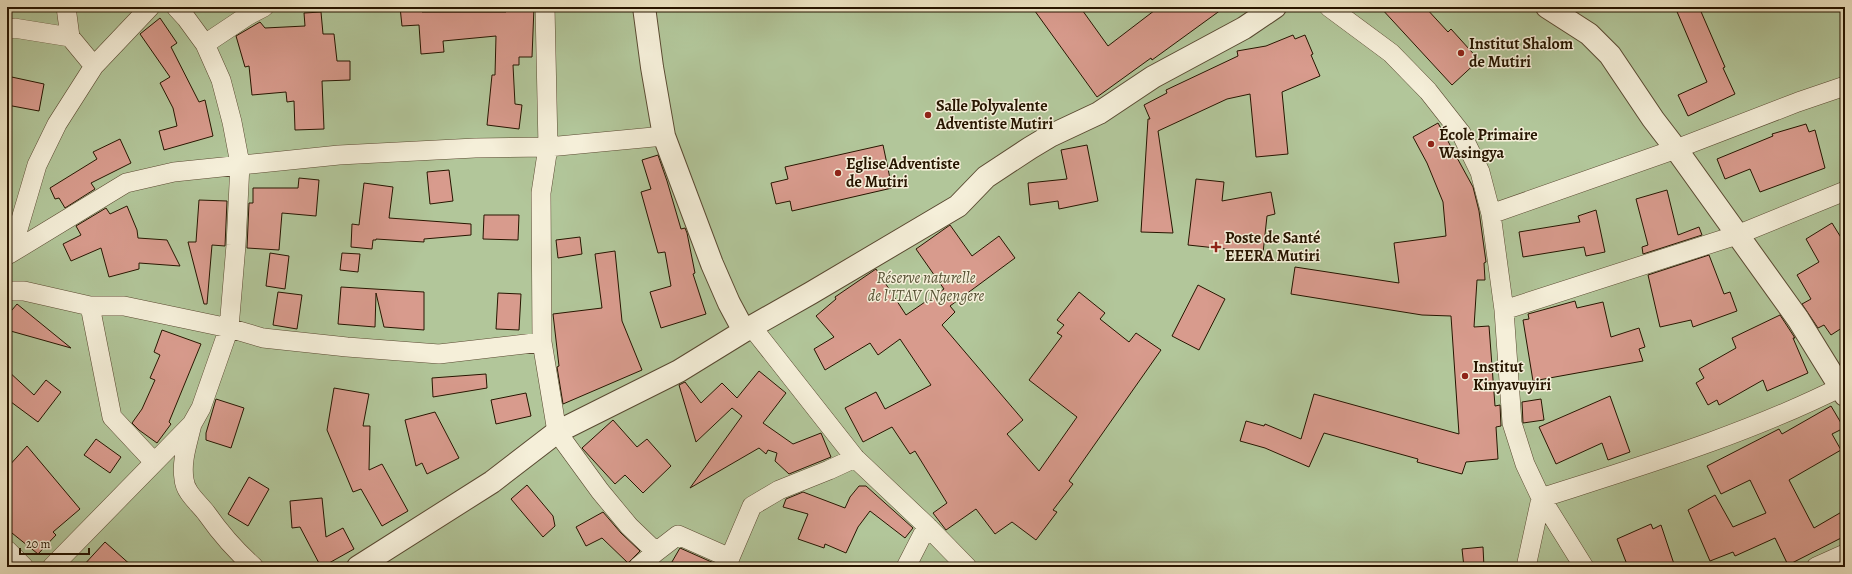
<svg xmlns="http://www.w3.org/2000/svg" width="1852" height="574" viewBox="0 0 1852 574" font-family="Alegreya,serif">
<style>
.green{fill:#b2c69a;stroke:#6c6e4d}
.building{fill:#d89b8d;stroke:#271500}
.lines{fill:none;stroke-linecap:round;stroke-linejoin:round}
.minor-casing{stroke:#594931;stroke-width:20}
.tertiary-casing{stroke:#594931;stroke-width:24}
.minor{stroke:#f5efd9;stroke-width:19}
.tertiary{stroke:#f5efd9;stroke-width:22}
.poi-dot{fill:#8f2418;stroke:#f5efd9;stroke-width:1.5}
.labels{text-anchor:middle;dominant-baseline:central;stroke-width:3;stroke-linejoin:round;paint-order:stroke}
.poi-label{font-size:16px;font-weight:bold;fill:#271500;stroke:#f5efd9;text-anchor:start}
.park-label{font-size:16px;font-style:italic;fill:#585336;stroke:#f5efd9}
</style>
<rect width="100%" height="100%" fill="#efe6c5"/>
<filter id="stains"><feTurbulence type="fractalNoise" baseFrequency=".005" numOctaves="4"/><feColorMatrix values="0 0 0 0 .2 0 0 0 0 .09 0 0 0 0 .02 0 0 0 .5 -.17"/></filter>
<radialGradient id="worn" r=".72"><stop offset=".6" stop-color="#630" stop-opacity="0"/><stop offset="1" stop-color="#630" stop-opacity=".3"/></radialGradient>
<!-- green -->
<path class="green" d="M7,7H1845V567H7Z"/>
<!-- building -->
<path class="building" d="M400,7H421L422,12H506V7H534L532,57H519V65H513L515,104L522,105L519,129L487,125L492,75H495L496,36L443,41L444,52L421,54L419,25L402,26Z
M1032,7H1080L1108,46L1159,7H1225L1152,60L1151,58L1097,97Z
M1380,7H1425L1448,32L1451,29L1479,60L1452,85Z
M1675,7H1699L1725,67L1723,68L1735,94L1688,116L1678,95L1707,82Z
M321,12L323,34H334L337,61H350V80L322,81L324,129L295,130L294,101L287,102L286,92L252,95L249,66L245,67L236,36L260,22L265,28L305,26L304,13Z
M160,18L177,43L171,47L199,102L205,100L213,136L164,150L159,131L177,126L173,108L160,83L170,77L140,34Z
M1293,35L1295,39L1305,35L1313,54L1311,55L1320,76L1282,92L1288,154L1256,157L1250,94L1227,99L1158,131L1173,233L1141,232L1148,119H1150L1144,105L1167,93L1166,90L1238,56L1237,51L1266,46Z
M7,76L44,84L39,111L7,105Z
M1438,123L1473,187L1479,211L1486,262L1484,263L1485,280H1477L1474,327L1489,326L1495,406L1500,405L1501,426L1496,427L1498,459L1466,462L1462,474L1417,462L1418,459L1324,433L1309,467L1265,448L1240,441L1246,421L1264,426L1265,424L1301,439L1314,394L1459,434L1451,316L1422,315L1291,294L1295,267L1399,283L1394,243L1446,236L1443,202L1427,163L1413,137Z
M1806,124L1809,132L1815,130L1825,168L1760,192L1750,169L1725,179L1717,159L1773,136L1772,134Z
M120,139L131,163L91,183L95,189L65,208L59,198L55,199L50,188L97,159L93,152Z
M883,145L892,188L792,211L790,201L776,204L771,183L788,179L785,167Z
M1087,145L1098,201L1059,209L1058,201L1030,205L1028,183L1067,179L1061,150Z
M658,155L667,181L681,229L685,228L687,233L695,273L693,274L706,314L661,328L650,292L671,286L665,252L658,253L641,192L651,189L642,160Z
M449,170L453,201L430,204L427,172Z
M299,178L319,180L316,216L282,213L279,250L247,248L249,203H253V188H298Z
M1196,179L1224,182L1222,201L1271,192L1275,214L1267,216L1263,253L1188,245Z
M364,183L393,187L389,218L471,224V235L424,239V242L376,239V240H373L372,249L351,247L352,224L359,225Z
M1667,190L1678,235L1699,227L1702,235L1643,254L1642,247L1648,245L1636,199Z
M199,200L227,201L225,246L212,245L207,304H204L188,242H196Z
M127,206L137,230L138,238L167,240L180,266L139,263V269L109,277L101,248L71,261L63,244L81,235L76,226L106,208L110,214Z
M1596,210L1605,252L1586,256L1584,247L1523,257L1519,232L1580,222L1578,216Z
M484,215H519L518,240L483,239Z
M1832,223L1845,244V326L1831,335L1824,325L1818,328L1802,304L1811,299L1797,275L1819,262L1806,239Z
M950,225L972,256L999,236L1015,258L950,306L955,312L942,325L1023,420L1007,434L1039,471L1077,417L1029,380L1062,336L1057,333L1064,325L1057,320L1079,292L1105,313L1100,319L1129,342L1136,333L1161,350L1069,481L1073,484L1053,510L1057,512L1036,540L1012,522L995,534L976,509L946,530L933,513L947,503L915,451L910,454L892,427L863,442L845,408L876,392L885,409L931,385L900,339L878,355L870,343L825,370L814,349L834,337L816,316L836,299L835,297L876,269L906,315L944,289L916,249Z
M580,237L582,254L558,258L556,240Z
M615,251L622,321L642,370L563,404L557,367L559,366L553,314L602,308L595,254Z
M270,253L289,256L285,289L266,286Z
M342,253L360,254L358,272L340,270Z
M1709,255L1724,294L1730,292L1737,311L1693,327L1691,320L1660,327L1648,275Z
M1198,285L1225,299L1199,350L1172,336Z
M341,287L424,292V330L384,327L376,293L375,327L338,324Z
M278,292L302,295L297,329L273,325Z
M498,293L521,294L519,330L496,329Z
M1575,301L1577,308L1603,302L1611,337L1639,328L1645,347L1639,349L1643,361L1533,381L1523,320L1529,319L1528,314Z
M17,304L71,348L7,330V316Z
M1780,315L1795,338H1793L1808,373L1767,391L1763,380L1719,405L1717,400L1708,405L1696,383L1704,378L1699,369L1736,348L1732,338Z
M162,330L201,344L169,422L171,424L157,443L139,430L132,423L142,409L155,380L150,378L160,355L154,352Z
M7,370L34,395L46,380L61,392L38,422L7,399Z
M759,371L786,393L763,423L793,444L821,433L831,457L789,474L775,461L777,453L768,450L766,454L759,448L690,488L742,416L732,408L696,442L679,385L685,382L701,403L722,383L737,398Z
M486,374L487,388L433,397L432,378Z
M334,388L369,394L363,426H370L369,470L382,464L408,511L382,526L361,489L353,492L327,430Z
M526,393L531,416L496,424L491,400Z
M1610,396L1630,452L1608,460L1602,443L1556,464L1539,427Z
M216,399L244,408L231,448L206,440V433Z
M1541,399L1544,420L1523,423L1522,402Z
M1831,406L1844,428L1832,434L1841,450L1789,480L1814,528L1845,510V536L1788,565L1775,538L1735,556L1733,552L1710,561L1688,510L1715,495L1733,527L1766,513L1750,480L1721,494L1707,466L1779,429L1782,434Z
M435,412L459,458L427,474L422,463L416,466L405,420Z
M613,420L637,447L647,439L671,466L643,493L625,475L615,484L582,448Z
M96,439L121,457L110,473L84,455Z
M27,446L80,509L53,532L56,535L38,554L7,529V468Z
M249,477L269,489L248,526L228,514Z
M527,485L553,516L555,526L543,537L511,499Z
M859,486H866L913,528L905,538L870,511L858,527L846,553L825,544L824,548L798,539L808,514L783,507L786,499L803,492L845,508L850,497Z
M322,498L326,537L343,528L354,549L329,563V567H321L300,527L292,528L290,501Z
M603,512L621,533L640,551L628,563L602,538L586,546L576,527Z
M1651,524L1653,529L1661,525L1675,567H1628L1617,539Z
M105,542L133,567H82Z
M1483,547L1484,567H1464L1462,549Z
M680,548L716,564L715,567H669Z"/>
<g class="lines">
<!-- minor casing -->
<g class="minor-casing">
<path id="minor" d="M66,7L70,37L94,66
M545,7L548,147L541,193L542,342L557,432L600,491L629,526L656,552L678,535L730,558
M1329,7L1391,53L1428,91L1461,133L1480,172L1491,214L1504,310L1512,423L1525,464L1541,498L1584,567
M7,30L14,28L70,37
M205,44L247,16L264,7
M1491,214L1676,149L1798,102L1845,86
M11,253L126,183L174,172L339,155L475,148L548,147L664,136
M7,255L11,253L37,165L57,124L94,66L150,7
M7,291H24L90,306H124L229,328L263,338L347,347L439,354L542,342
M90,306L112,417L154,462
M1504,310L1737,235L1845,191
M751,326L855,458L927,526L967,567
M192,424C188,442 181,461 184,479C185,493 199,503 207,514C221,534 236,551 254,567
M7,550L24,567
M52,567L192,424L201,408L229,328L236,245L240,164L232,122L221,80L205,44L186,18L176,7
M638,567L656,552
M726,567L752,506L779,490L829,470L855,458
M906,567L927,526
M1526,567L1541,498C1644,465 1748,434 1845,385
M1816,567L1845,554"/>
</g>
<!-- tertiary casing -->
<g class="tertiary-casing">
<path id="tertiary" d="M644,7L652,67L664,136L712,264L729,303L744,331
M1547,7L1589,34L1610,55L1653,119L1676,149L1798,319L1845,395
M358,567L492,482L557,432L679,371L744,331L811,293L958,206L986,177L1030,148L1050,136L1099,113L1153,77L1244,28L1275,7"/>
</g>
<!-- minor -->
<use href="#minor" class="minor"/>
<!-- tertiary -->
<use href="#tertiary" class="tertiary"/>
</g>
<!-- markers -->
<g class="poi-dot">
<circle cx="1461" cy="53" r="4"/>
<circle cx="928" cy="115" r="4"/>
<circle cx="1431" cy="144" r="4"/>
<circle cx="838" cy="173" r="4"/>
<path d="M1214 241h4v4h4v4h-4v4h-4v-4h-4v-4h4z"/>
<circle cx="1465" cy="376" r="4"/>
</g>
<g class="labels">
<!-- poi labels -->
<g class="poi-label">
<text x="1469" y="44">Institut Shalom<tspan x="1469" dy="18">de Mutiri</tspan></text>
<text x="936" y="106">Salle Polyvalente<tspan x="936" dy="18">Adventiste Mutiri</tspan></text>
<text x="1439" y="135">École Primaire<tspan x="1439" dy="18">Wasingya</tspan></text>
<text x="846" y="164">Eglise Adventiste<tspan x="846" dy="18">de Mutiri</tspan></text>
<text x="1225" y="238">Poste de Santé<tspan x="1225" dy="18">EEERA Mutiri</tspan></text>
<text x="1473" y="367">Institut<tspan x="1473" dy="18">Kinyavuyiri</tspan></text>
</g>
<!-- park labels -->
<g class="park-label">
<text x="926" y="278">Réserve naturelle<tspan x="926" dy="18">de l'ITAV (Ngengere</tspan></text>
</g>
</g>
<!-- margin -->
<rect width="1852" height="574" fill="none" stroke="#efe6c5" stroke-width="24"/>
<rect x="8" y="8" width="1836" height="558" fill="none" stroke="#271500" stroke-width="2"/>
<rect x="12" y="12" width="1828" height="550" fill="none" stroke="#271500"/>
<!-- scale -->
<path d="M20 548v6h69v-6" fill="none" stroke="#271500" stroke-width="2"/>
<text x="26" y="548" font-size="12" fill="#271500" stroke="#f5efd9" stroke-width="3" paint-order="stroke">20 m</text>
<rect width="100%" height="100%" filter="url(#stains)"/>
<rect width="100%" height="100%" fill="url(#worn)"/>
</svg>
